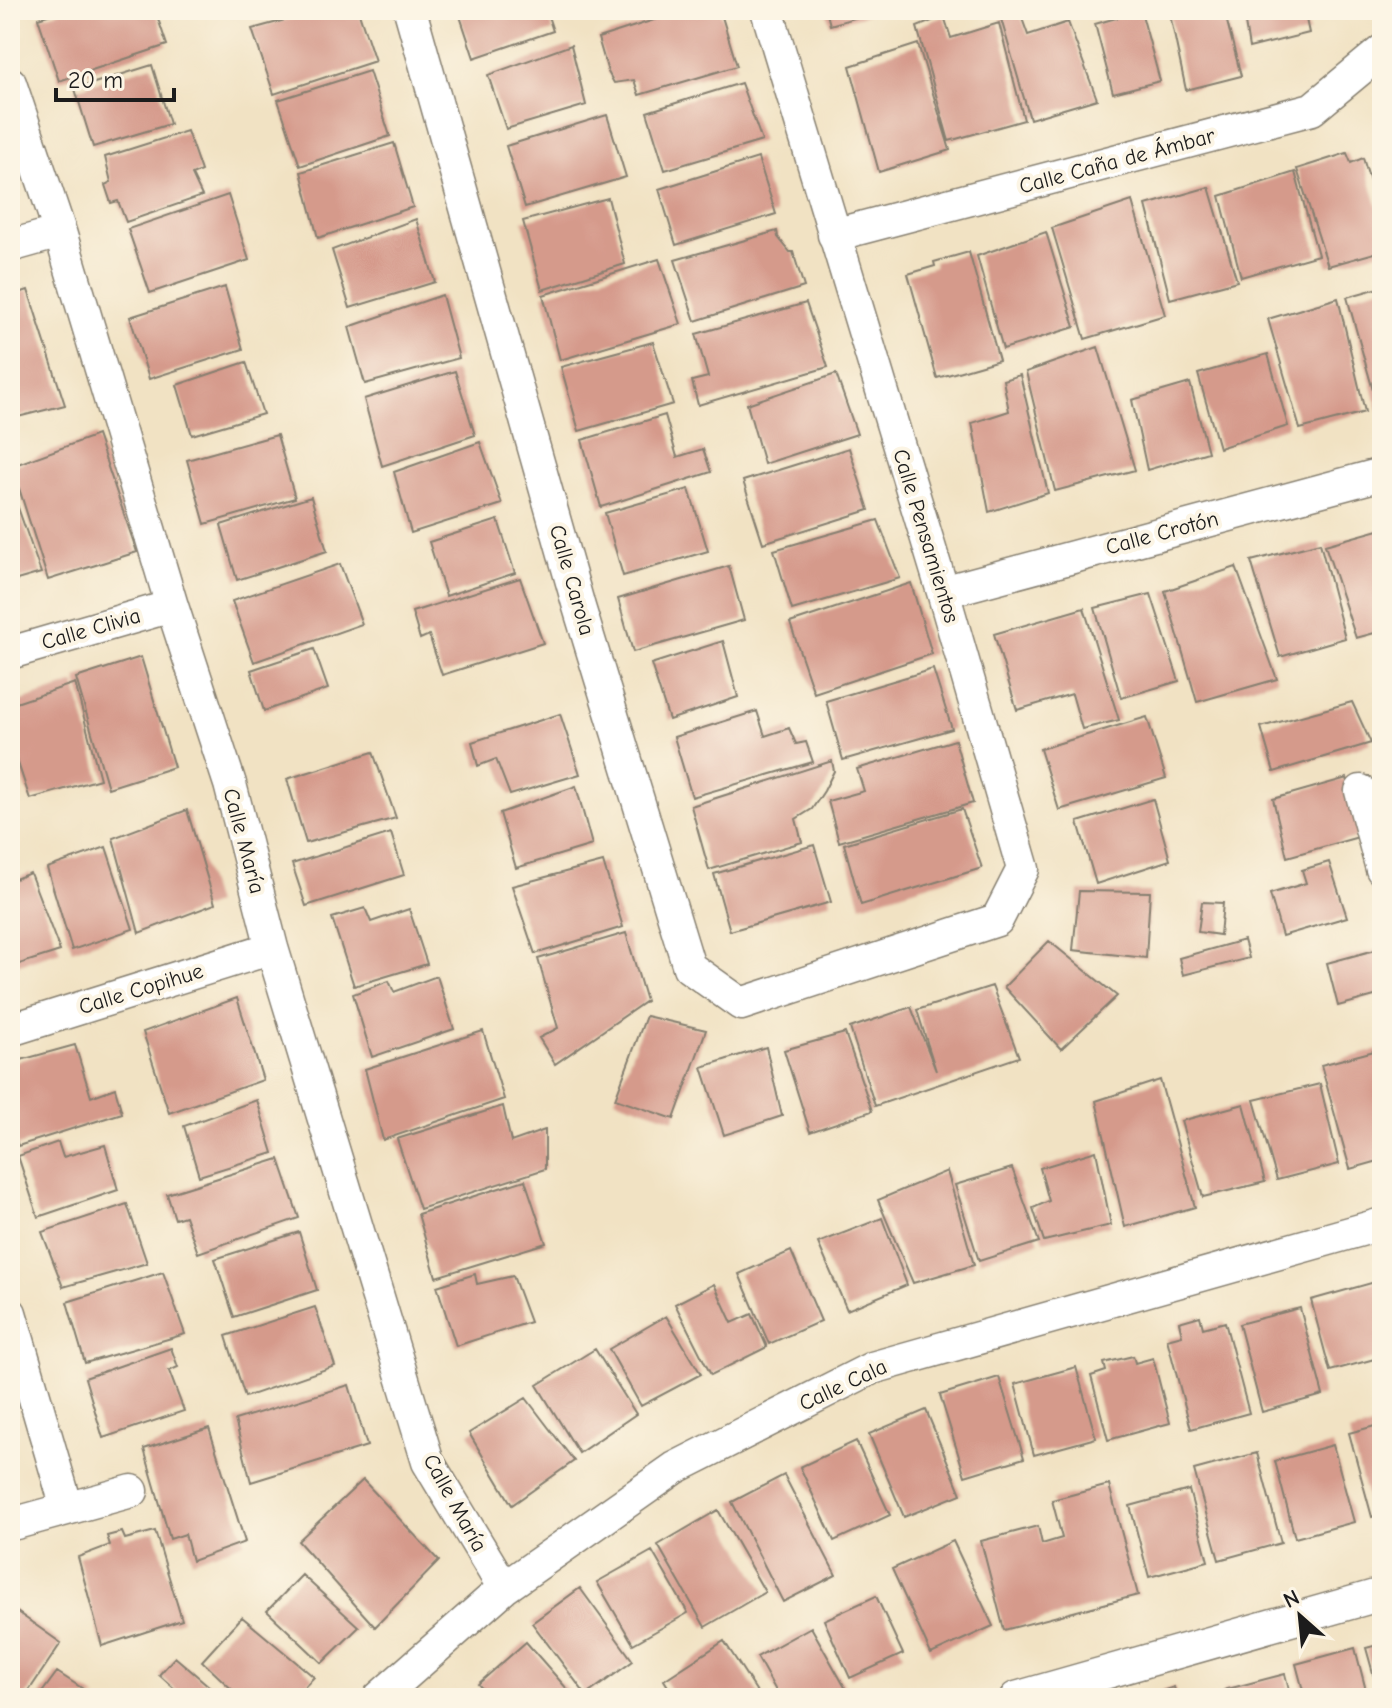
<svg xmlns="http://www.w3.org/2000/svg" width="1392" height="1708" viewBox="0 0 1392 1708" font-family="'Comic Neue',sans-serif">
<style>
.building{fill:#d59a8b}
.lines{fill:none;stroke-linecap:round;stroke-linejoin:round}
.minor-casing{stroke:#867f70;stroke-width:35}
.minor{stroke:#fff;stroke-width:32}
.labels{text-anchor:middle;dominant-baseline:central;stroke-width:8;stroke-linejoin:round;paint-order:stroke}
.street-label{font-size:22px;fill:#1c1c1c;stroke:#fcf5e5}
</style>
<rect width="100%" height="100%" fill="#fcf5e5"/>
<filter id="ink" filterUnits="userSpaceOnUse"><feTurbulence type="fractalNoise" baseFrequency=".0125" numOctaves="2"/><feDisplacementMap in="SourceGraphic" scale="16" xChannelSelector="R" yChannelSelector="G"/><feConvolveMatrix kernelMatrix="1 2 1 2 8 2 1 2 1" color-interpolation-filters="sRGB"/></filter>
<filter id="wash" filterUnits="userSpaceOnUse"><feTurbulence type="fractalNoise" baseFrequency=".006" numOctaves="4" result="noise"/><feDisplacementMap in="SourceGraphic" scale="32" xChannelSelector="R" yChannelSelector="G"/><feGaussianBlur stdDeviation="1.8" result="paint"/><feColorMatrix in="noise" values="0 0 0 0 0 0 0 0 0 0 0 0 0 0 0 0 0 1.4 0 .05"/><feComposite in="paint" operator="in"/></filter>
<g filter="url(#wash)">
<rect width="100%" height="100%" fill="#f1e2c3"/>
<g id="blocks">
<!-- building -->
<path class="building" d="M64,10H155L167,45L59,81L38,18Z
M322,10H358L375,61L274,94L252,29Z
M458,10H546L553,31L474,58Z
M612,10H644V11L616,20Z
M685,10H720L737,66L639,95L634,80L614,83L608,72L598,38Z
M826,10H878L879,11L830,25Z
M1003,10H1019L1028,35L1068,22L1097,99L1030,119L999,12Z
M1169,10H1224L1241,76L1186,90Z
M1243,10H1304L1309,33L1249,48Z
M1141,11L1160,81L1113,93L1095,24Z
M944,16L951,38L999,23L1024,120L949,141L917,27Z
M918,44L950,150L879,172L850,66Z
M571,45L586,105L506,129L488,75Z
M152,65L170,124L93,147L75,89Z
M369,71L390,136L300,166L278,100Z
M741,83L762,141L665,170L647,112Z
M607,115L626,177L525,207L506,146Z
M187,131L201,171L192,175L202,196L126,222L118,201L111,203L105,185L111,182L105,157Z
M394,143L413,207L318,238L301,172Z
M1347,153L1351,163L1363,158L1382,222V251L1328,266L1297,169Z
M758,158L776,214L676,245L659,189Z
M1295,172L1318,255L1241,277L1220,196Z
M1209,187L1237,281L1170,299L1146,205Z
M228,195L249,260L150,293L128,229Z
M608,198L625,264L542,290L523,221Z
M1132,201L1165,315L1085,339L1052,228Z
M416,219L435,282L350,308L332,250Z
M777,231L778,237L790,252H793L804,287L695,321L675,260Z
M1046,232L1075,327L1003,349L977,256Z
M969,252L999,360L937,378L908,274L935,266L934,262Z
M659,259L681,324L560,360L543,295Z
M225,287L243,349L149,379L130,317Z
M1382,287V411L1379,412L1347,297Z
M28,290L65,405L10,419V296Z
M442,295L459,358L365,384L349,327Z
M1338,298L1365,412L1300,429L1268,319Z
M806,303L828,367L698,405L692,381L708,377L696,334Z
M653,342L673,404L579,431L561,367Z
M1098,347L1135,470L1055,491L1026,372Z
M1268,354L1288,426L1219,448L1198,374Z
M246,362L263,414L192,435L177,385Z
M455,371L475,435L382,466L364,399Z
M836,374L857,434L764,464L747,404Z
M1020,375L1048,493L989,512L972,423L1009,411L1003,380Z
M1190,383L1208,452L1147,470L1132,400Z
M665,415L677,457L703,449L711,472L601,507L582,440Z
M97,435L137,552L48,580L12,466Z
M277,435L295,498L205,524L187,460Z
M480,442L502,504L411,533L394,472Z
M849,448L869,510L763,543L743,481Z
M689,489L708,551L623,576L605,513Z
M311,497L327,551L237,580L221,525Z
M16,502L41,573L10,582V504Z
M498,520L515,573L446,596L429,542Z
M878,520L900,578L792,610L774,550Z
M1382,529V631L1356,638L1325,545Z
M1320,543L1345,638L1280,657L1251,561Z
M340,564L362,624L254,662L232,601Z
M729,566L744,620L633,652L618,599Z
M1236,567L1277,679L1197,702L1165,591Z
M520,578L543,643L442,675L429,635L420,639L412,612Z
M911,583L932,654L814,693L790,623Z
M1151,594L1179,681L1121,698L1095,608Z
M1084,608L1119,720L1082,729L1072,694L1017,710L994,634Z
M723,641L738,697L669,720L651,664Z
M314,649L328,689L264,711L251,670Z
M141,657L174,767L108,788L76,678Z
M933,669L952,729L843,760L826,701Z
M75,683L100,779L30,799L10,739V705Z
M1352,702L1371,743L1274,772L1261,727Z
M757,711L765,736L789,728L796,744L806,742L813,762L692,797L674,737Z
M560,714L580,774L510,795L496,759L478,766L472,742Z
M1147,717L1166,778L1059,810L1040,749Z
M955,740L973,803L839,842L828,801L864,791L857,769Z
M373,752L396,818L306,843L287,779Z
M832,761L834,771L824,791L812,809L796,819L802,842L709,870L691,806Z
M1347,778L1362,836L1287,857L1273,799Z
M576,786L592,845L516,868L500,813Z
M1153,799L1170,860L1096,884L1078,822Z
M962,809L982,868L861,905L844,844Z
M187,810L215,904L139,933L113,838Z
M391,833L404,875L306,906L292,864Z
M814,845L831,902L730,931L714,874Z
M106,847L133,929L72,950L47,868Z
M603,862L623,927L535,954L512,886Z
M1329,862L1347,917L1282,936L1270,894L1306,883L1302,870Z
M30,873L60,951L10,967V881Z
M1079,891L1150,892L1146,958L1073,950Z
M1202,902L1223,903L1220,935L1198,932Z
M365,908L371,922L409,909L427,964L354,986L332,918Z
M626,933L646,1001L555,1064L539,1038L558,1028L538,959Z
M1244,940L1249,958L1183,975L1179,958Z
M1049,941L1117,996L1061,1049L1004,987Z
M1382,948V994L1338,1006L1327,963Z
M437,976L454,1029L372,1057L353,994L389,981L394,992Z
M992,986L1019,1057L875,1106L850,1028L911,1007L936,1071L917,1010Z
M237,998L263,1080L169,1113L143,1032Z
M646,1016L706,1030L674,1119L615,1099Z
M483,1031L504,1099L383,1140L365,1069Z
M845,1033L872,1111L810,1132L784,1050Z
M75,1045L91,1097L115,1088L122,1113L18,1146L10,1121V1063Z
M766,1047L782,1116L724,1135L702,1067Z
M1378,1050L1382,1063V1160L1350,1169L1321,1065Z
M1160,1080L1195,1207L1125,1227L1096,1101Z
M1320,1084L1339,1164L1277,1180L1254,1100Z
M257,1100L273,1153L199,1176L184,1126Z
M1244,1104L1265,1182L1203,1197L1181,1121Z
M503,1106L511,1142L545,1130V1169L420,1209L397,1139Z
M58,1142L63,1157L105,1145L118,1190L38,1217L18,1156Z
M1096,1151L1111,1225L1044,1241L1033,1208L1049,1201L1040,1168Z
M279,1159L299,1218L198,1253L185,1216L175,1219L167,1194Z
M1012,1168L1039,1242L979,1261L955,1185Z
M947,1171L974,1265L913,1283L878,1200Z
M525,1180L546,1243L436,1277L418,1214Z
M127,1204L147,1263L63,1287L42,1232Z
M882,1218L907,1285L847,1310L818,1243Z
M299,1232L317,1290L234,1317L215,1259Z
M791,1251L821,1321L769,1344L739,1274Z
M163,1272L185,1334L85,1363L67,1302Z
M475,1274L477,1284L513,1276L530,1322L456,1346L437,1286Z
M1382,1280V1357L1330,1371L1311,1300Z
M714,1284L732,1323L752,1314L767,1347L711,1375L675,1304Z
M315,1307L335,1366L245,1397L226,1336Z
M1300,1308L1323,1395L1262,1412L1239,1324Z
M666,1316L701,1374L641,1406L609,1349Z
M1200,1316L1203,1328L1225,1322L1249,1413L1191,1429L1167,1339L1182,1335L1179,1322Z
M171,1348L178,1367L169,1371L184,1411L103,1438L85,1378Z
M595,1349L636,1414L579,1453L537,1385Z
M1133,1356L1135,1363L1153,1358L1170,1423L1108,1440L1091,1376L1106,1371L1104,1363Z
M1076,1367L1096,1438L1034,1455L1015,1384Z
M999,1377L1024,1458L965,1476L940,1395Z
M349,1385L367,1446L251,1482L235,1420Z
M526,1398L574,1461L512,1505L469,1433Z
M926,1410L961,1494L904,1517L869,1434Z
M1382,1424V1514L1372,1517L1349,1433Z
M209,1428L245,1542L192,1561L185,1534L170,1539L144,1449Z
M856,1441L890,1515L834,1541L800,1467Z
M1333,1445L1354,1522L1295,1538L1275,1461Z
M1257,1453L1281,1543L1219,1560L1194,1470Z
M784,1475L836,1575L783,1602L732,1502Z
M363,1480L439,1561L375,1627L298,1541Z
M1109,1485L1138,1595L1004,1630L981,1541L1038,1526L1042,1544L1062,1538L1052,1500Z
M1189,1490L1208,1561L1149,1577L1130,1506Z
M718,1510L765,1592L705,1627L658,1545Z
M155,1531L182,1620L102,1646L78,1557L110,1545L107,1536L122,1532L125,1539Z
M953,1541L993,1626L931,1654L892,1569Z
M652,1551L688,1613L633,1644L597,1582Z
M302,1575L359,1627L322,1663L267,1611Z
M580,1588L633,1661L586,1695L532,1623Z
M876,1596L903,1654L850,1678L824,1620Z
M10,1607L61,1643L24,1698H10Z
M242,1617L314,1677L294,1698H241L202,1661Z
M811,1627L851,1698H780L757,1657Z
M724,1641L761,1698H675L664,1680Z
M526,1642L575,1698H490L478,1684Z
M1382,1644V1698H1380L1366,1648Z
M1355,1648L1368,1698H1305L1296,1664Z
M175,1657L223,1698H185L159,1675Z
M57,1672L97,1698H38Z
M1285,1674L1291,1698H1226L1224,1690Z
M1174,1687L1177,1698H1161L1159,1692Z"/>
</g>
</g>
<g filter="url(#ink)">
<use href="#blocks" fill-opacity="0" stroke="#867f70" stroke-width="2"/>
<g class="lines">
<!-- minor casing -->
<g class="minor-casing">
<path id="minor" d="M410,10L579,607L689,967L741,1004L997,920L1023,869L943,592L767,10
M10,83L60,232L172,606L230,784L272,948L428,1462L504,1588
M834,235L1312,109L1382,51
M10,246L60,232
M943,592L1382,474
M10,653L172,606
M1361,791L1382,869
M10,1030L272,948
M10,1313L67,1508
M16,1523L132,1491
M379,1698L504,1588L675,1468L872,1368L1382,1224
M1016,1698L1382,1594"/>
</g>
<!-- minor -->
<use href="#minor" class="minor"/>
</g>
</g>
<g class="labels">
<!-- street labels -->
<g class="street-label">
<text transform="translate(1117 161) rotate(-15)">Calle Caña de Ámbar</text>
<text transform="translate(1162 533) rotate(-15)">Calle Crotón</text>
<text transform="translate(926 536) rotate(73)">Calle Pensamientos</text>
<text transform="translate(572 580) rotate(74)">Calle Carola</text>
<text transform="translate(91 629) rotate(-16)">Calle Clivia</text>
<text transform="translate(244 841) rotate(75)">Calle María</text>
<text transform="translate(141 989) rotate(-17)">Calle Copihue</text>
<text transform="translate(843 1385) rotate(-25)">Calle Cala</text>
<text transform="translate(455 1503) rotate(61)">Calle María</text>
</g>
</g>
<!-- margin -->
<rect width="1392" height="1708" fill="none" stroke="#fcf5e5" stroke-width="40"/>
<!-- north arrow -->
<g transform="translate(1300 1616) rotate(333)" stroke="#fcf5e5" stroke-width="6" paint-order="stroke">
<path d="M0-6L14 30L0 20L-14 30Z" fill="#1c1c1c"/>
<text y="-12" font-size="22" font-weight="bold" text-anchor="middle" fill="#1c1c1c">N</text>
</g>
<!-- scale -->
<path d="M56 88v12h118v-12" fill="none" stroke="#1c1c1c" stroke-width="4"/>
<text x="68" y="88" font-size="24" fill="#1c1c1c" stroke="#fcf5e5" stroke-width="6" paint-order="stroke">20 m</text>
</svg>
